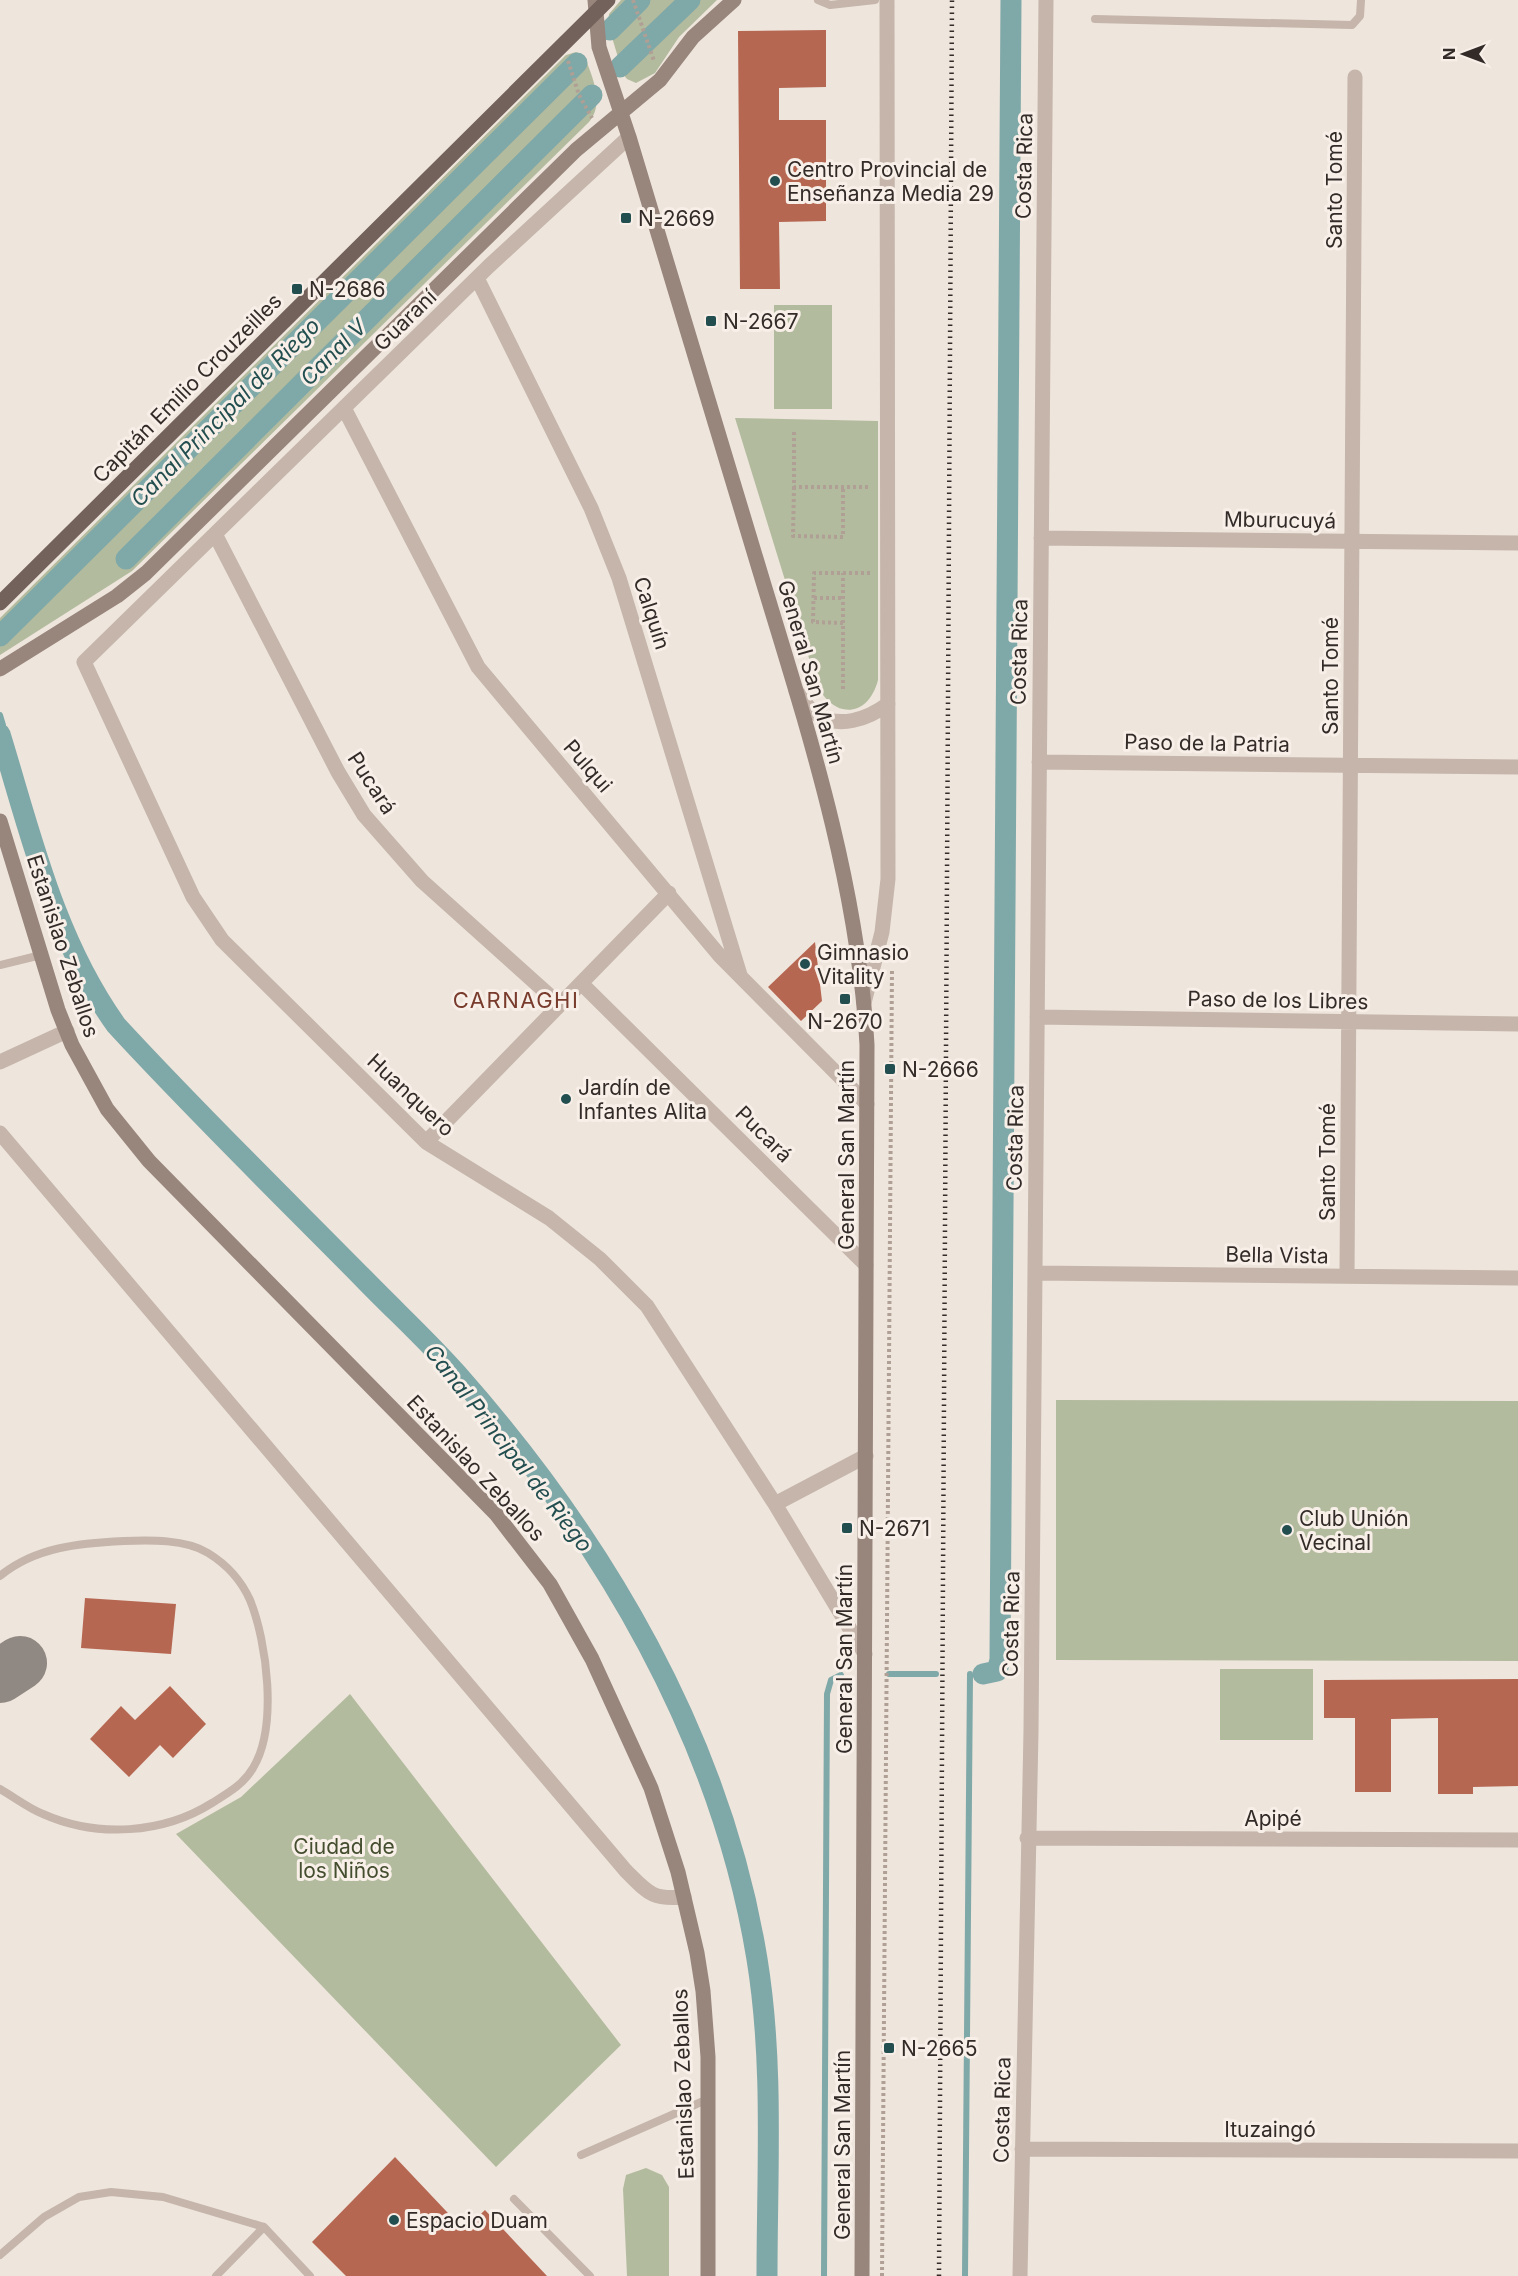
<svg xmlns="http://www.w3.org/2000/svg" width="1518" height="2276" viewBox="0 0 1518 2276" font-family="Inter,sans-serif">
<style>
.green{fill:#b3bb9e}
.lines{fill:none;stroke-linecap:round;stroke-linejoin:round}
.stream{stroke:#7fa8a8;stroke-width:6}
.canal{stroke:#7fa8a8;stroke-width:21}
.taxiway{stroke:#908882;stroke-width:54}
.building{fill:#b66752}
.path{stroke:#b09f94;stroke-width:4;stroke-dasharray:3 3;stroke-linecap:butt}
.lane{stroke:#c5b5aa;stroke-width:8}
.street{stroke:#c5b5aa;stroke-width:15}
.secondary{stroke:#98857b;stroke-width:15}
.primary{stroke:#73625b;stroke-width:15}
.rail{stroke:#332b28;stroke-width:4.5;stroke-dasharray:1.5 4.5;stroke-linecap:butt}
.poi-dot{fill:#234e4f;stroke:#f7efe8;stroke-width:2}
.labels{text-anchor:middle;dominant-baseline:central;stroke-width:6;stroke-linejoin:round;paint-order:stroke}
.street-label{font-size:21px;fill:#332b28;stroke:#f7efe8}
.poi-label{font-size:21px;fill:#332b28;stroke:#f7efe8;text-anchor:start}
.park-label{font-size:21px;fill:#444e2f;stroke:#f7efe8}
.water-label{font-size:22px;font-style:italic;fill:#234e4f;stroke:#f7efe8}
.neighbourhood-label{font-size:22px;letter-spacing:1.5px;fill:#783b2c;stroke:#f7efe8}
</style>
<rect width="100%" height="100%" fill="#eee5dc"/>
<!-- green -->
<path class="green" d="M621,0H717L679,37L655,73L636,83L627,79L623,74L608,24L609,14Z
M576,52L585,57C592,77 605,103 589,122L132,571L0,655V618L566,55Z
M774,305H832V409H774Z
M735,418L878,421V680C868,719 832,719 817,684Z
M1056,1400L1518,1401V1661L1056,1660Z
M1220,1669H1313V1740H1220Z
M350,1694L621,2045L496,2167L176,1834L241,1797Z
M646,2168L662,2175L669,2187V2276H627L623,2189L626,2175Z"/>
<g class="lines">
<!-- stream -->
<path class="stream" d="M0,715L3,725L0,732
M889,1674H936
M824,2276L827,1694L831,1680L841,1675
M965,2276L970,1674"/>
<!-- canal -->
<path class="canal" d="M610,30L640,0
M620,67L690,0
M126,559L592,95
M0,636L577,63
M0,734C31,835 54,938 116,1025C196,1112 281,1195 364,1279C395,1311 428,1341 457,1374C603,1539 721,1738 757,1959C774,2063 767,2171 767,2276
M983,1674L997,1671L1000,1660L1011,0"/>
<!-- taxiway -->
<path class="taxiway" d="M0,1676L20,1663"/>
</g>
<!-- building -->
<path class="building" d="M826,30V87L779,88V120H826V221L779,222L780,289H740L738,31Z
M815,942L822,1001L801,1021L768,987Z
M85,1598L176,1604L171,1654L81,1648Z
M1518,1679V1786L1473,1787V1794H1438V1718L1391,1719V1792H1355V1718H1324V1680Z
M170,1686L206,1724L173,1758L160,1745L129,1777L90,1739L121,1706L135,1720Z
M395,2157L464,2230L485,2210L547,2276H346L312,2242Z"/>
<g class="lines">
<!-- path -->
<path class="path" d="M633,0L654,61
M568,61L579,95L592,118
M794,432V487H870
M794,487L793,536L843,537V487
M814,598H843
M843,623L813,622L814,573H870
M843,689V573
M882,2276L892,969"/>
<!-- lane -->
<path class="lane" d="M818,0L830,5L875,0
M1095,19L1352,25L1360,16L1361,0
M0,965L41,955
M0,1576C35,1547 80,1543 124,1541C149,1540 186,1539 208,1553C226,1564 241,1580 250,1600C267,1642 278,1727 253,1768C244,1784 228,1793 212,1803C163,1834 97,1838 43,1814C28,1808 14,1797 0,1789
M581,2155L708,2099
M514,2199L590,2276
M0,2255L44,2217L79,2197L111,2192L163,2197L264,2227L310,2276
M216,2276L264,2227"/>
<!-- street -->
<path class="street" d="M629,137L489,266L84,662L193,897L222,940L426,1142L549,1218L600,1259L647,1306L775,1504L865,1654
M477,278L591,508L619,578L740,975
M344,408L478,667L720,956L867,1104
M215,534L338,772L364,815L422,881L559,1004
M1041,538L1518,543
M796,691C802,698 807,708 815,713C838,730 868,719 888,704
M1039,762L1518,767
M581,983L866,1265
M864,1003L882,932L888,879L887,0
M1037,1017L1518,1024
M0,1062L67,1031
M0,1133L626,1871C648,1893 652,1900 684,1897
M426,1142L669,893
M1035,1273L1518,1278
M1347,1276L1355,77
M775,1504L866,1456
M1027,1838L1518,1840
M1022,2149L1518,2151
M1020,2276L1031,1731L1046,0"/>
<!-- secondary -->
<path class="secondary" d="M595,0L599,47L629,137C674,286 719,436 764,585C810,736 858,886 867,1045L862,2276
M0,669L117,596L146,573L576,150L660,80L693,37L734,0
M0,821L58,1010L72,1045L107,1109L149,1161L496,1514L550,1584L592,1659L651,1788L678,1872L697,1953L703,1991L708,2057V2276"/>
<!-- primary -->
<path class="primary" d="M0,603L608,0"/>
<!-- rail -->
<path class="rail" d="M939,2276L952,0"/>
</g>
<!-- markers -->
<g class="poi-dot">
<circle cx="775" cy="181" r="6"/>
<rect x="620" y="212" width="12" height="12" rx="3"/>
<rect x="291" y="283" width="12" height="12" rx="3"/>
<rect x="705" y="315" width="12" height="12" rx="3"/>
<circle cx="805" cy="964" r="6"/>
<rect x="839" y="993" width="12" height="12" rx="3"/>
<rect x="884" y="1063" width="12" height="12" rx="3"/>
<circle cx="566" cy="1099" r="6"/>
<rect x="841" y="1522" width="12" height="12" rx="3"/>
<circle cx="1287" cy="1530" r="6"/>
<rect x="883" y="2042" width="12" height="12" rx="3"/>
<circle cx="394" cy="2220" r="6"/>
</g>
<g class="labels">
<!-- street labels -->
<g class="street-label">
<text transform="translate(1024 166) rotate(-89)">Costa Rica</text>
<text transform="translate(1334 190) rotate(-90)">Santo Tomé</text>
<text transform="translate(405 320) rotate(-44)">Guaraní</text>
<text transform="translate(187 388) rotate(-45)">Capitán Emilio Crouzeilles</text>
<text transform="translate(1280 520) rotate(1)">Mburucuyá</text>
<text transform="translate(652 613) rotate(72)">Calquín</text>
<text transform="translate(1019 652) rotate(-89)">Costa Rica</text>
<text transform="translate(811 672) rotate(74)">General San Martín</text>
<text transform="translate(1330 676) rotate(-90)">Santo Tomé</text>
<text transform="translate(1207 743) rotate(1)">Paso de la Patria</text>
<text transform="translate(588 766) rotate(49)">Pulqui</text>
<text transform="translate(372 783) rotate(57)">Pucará</text>
<text transform="translate(63 946) rotate(72)">Estanislao Zeballos</text>
<text transform="translate(1278 1000) rotate(1)">Paso de los Libres</text>
<text transform="translate(411 1095) rotate(43)">Huanquero</text>
<text transform="translate(764 1134) rotate(45)">Pucará</text>
<text transform="translate(1015 1138) rotate(-89)">Costa Rica</text>
<text transform="translate(846 1155) rotate(-90)">General San Martín</text>
<text transform="translate(1327 1162) rotate(-90)">Santo Tomé</text>
<text transform="translate(1277 1255) rotate(1)">Bella Vista</text>
<text transform="translate(476 1468) rotate(47)">Estanislao Zeballos</text>
<text transform="translate(1011 1624) rotate(-89)">Costa Rica</text>
<text transform="translate(844 1659) rotate(-90)">General San Martín</text>
<text x="1273" y="1818">Apipé</text>
<text transform="translate(683 2084) rotate(-92)">Estanislao Zeballos</text>
<text transform="translate(1002 2110) rotate(-89)">Costa Rica</text>
<text x="1270" y="2129">Ituzaingó</text>
<text transform="translate(842 2145) rotate(-90)">General San Martín</text>
</g>
<!-- poi labels -->
<g class="poi-label">
<text x="787" y="169">Centro Provincial de<tspan x="787" dy="24">Enseñanza Media 29</tspan></text>
<text x="638" y="218">N-2669</text>
<text x="309" y="289">N-2686</text>
<text x="723" y="321">N-2667</text>
<text x="817" y="952">Gimnasio<tspan x="817" dy="24">Vitality</tspan></text>
<text x="845" y="1021" text-anchor="middle">N-2670</text>
<text x="902" y="1069">N-2666</text>
<text x="578" y="1087">Jardín de<tspan x="578" dy="24">Infantes Alita</tspan></text>
<text x="1299" y="1518">Club Unión<tspan x="1299" dy="24">Vecinal</tspan></text>
<text x="859" y="1528">N-2671</text>
<text x="901" y="2048">N-2665</text>
<text x="406" y="2220">Espacio Duam</text>
</g>
<!-- park labels -->
<g class="park-label">
<text x="344" y="1846">Ciudad de<tspan x="344" dy="24">los Niños</tspan></text>
</g>
<!-- water labels -->
<g class="water-label">
<text transform="translate(333 352) rotate(-45)">Canal V</text>
<text transform="translate(225 412) rotate(-45)">Canal Principal de Riego</text>
<text transform="translate(509 1448) rotate(52)">Canal Principal de Riego</text>
</g>
<!-- neighbourhood labels -->
<g class="neighbourhood-label">
<text x="516" y="1000">CARNAGHI</text>
</g>
</g>
<!-- north arrow -->
<g transform="translate(1464 54) rotate(270)" stroke="#f7efe8" stroke-width="4.5" paint-order="stroke">
<path d="M0-4.5L10 22L0 15L-10 22Z" fill="#332b28"/>
<text y="-9" font-size="16" font-weight="bold" text-anchor="middle" fill="#332b28">N</text>
</g>
</svg>
